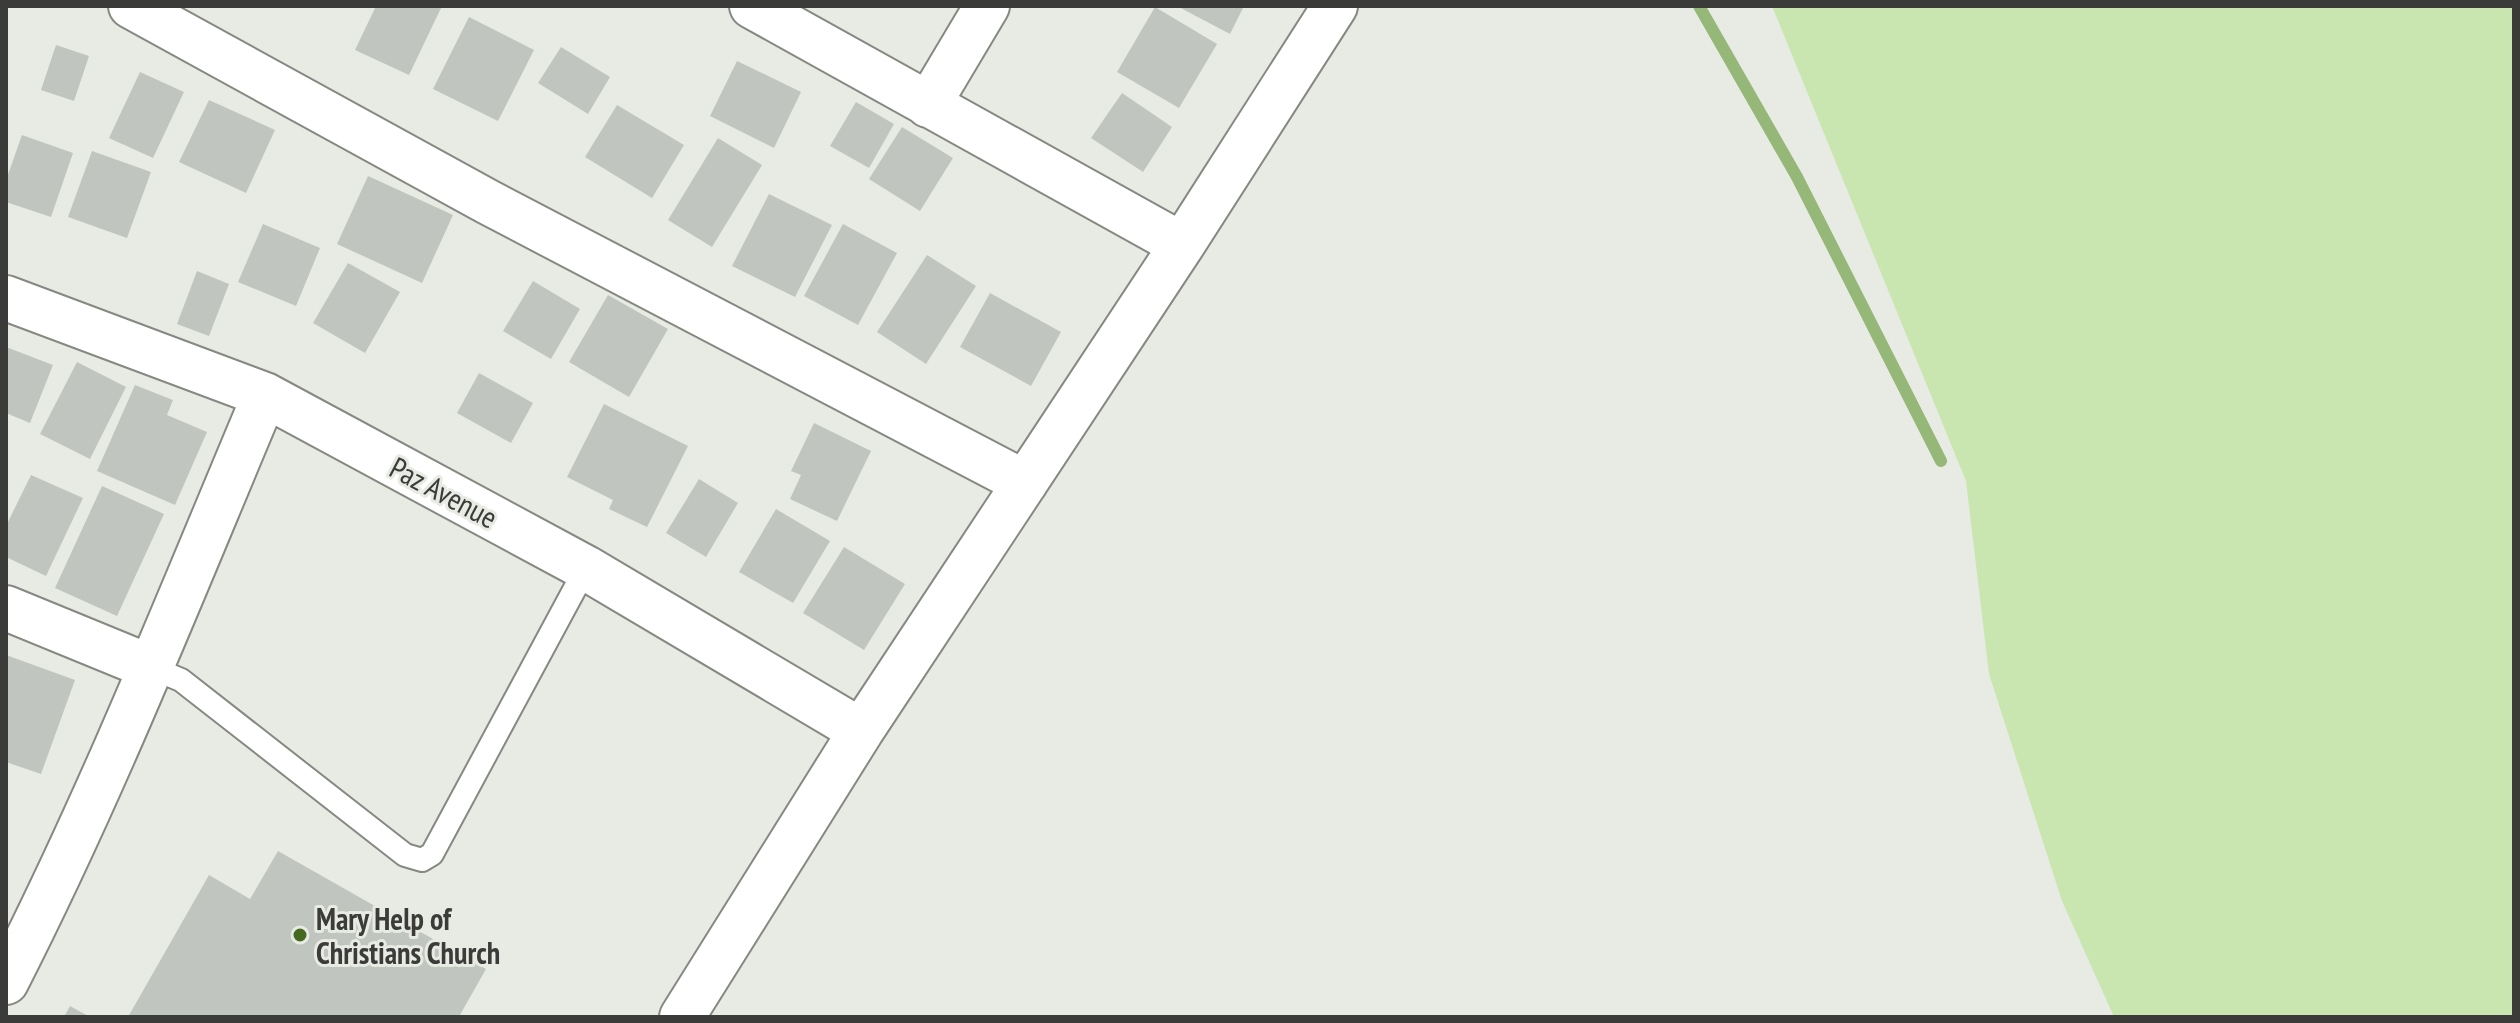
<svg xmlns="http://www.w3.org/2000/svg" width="2520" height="1023" viewBox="0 0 2520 1023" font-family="'PT Sans Narrow',sans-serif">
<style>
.green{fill:#c9e6b1}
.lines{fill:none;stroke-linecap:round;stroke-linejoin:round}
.stream{stroke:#95b778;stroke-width:12}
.building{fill:#c1c5bf}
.service-casing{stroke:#858982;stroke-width:26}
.minor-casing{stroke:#858982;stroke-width:48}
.service{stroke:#fff;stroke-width:22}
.minor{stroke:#fff;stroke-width:44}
.poi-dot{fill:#466921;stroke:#e7ebe4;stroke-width:3}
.labels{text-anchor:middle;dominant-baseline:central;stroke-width:6;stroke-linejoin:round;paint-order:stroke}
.street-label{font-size:30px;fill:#3b3c3a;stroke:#e7ebe4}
.poi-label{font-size:30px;font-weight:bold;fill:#3b3c3a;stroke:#e7ebe4;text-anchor:start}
</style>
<rect width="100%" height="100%" fill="#e7ebe4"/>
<!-- green -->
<path class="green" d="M1772,6H2514V1017H2114L2062,901L1989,674L1966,481Z"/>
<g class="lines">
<!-- stream -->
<path class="stream" d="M1699,6L1797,177L1941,461"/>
</g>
<!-- building -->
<path class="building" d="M376,6H442L409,75L355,50Z
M1177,6H1244L1230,34Z
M1155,7L1217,44L1179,108L1117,72Z
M469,17L534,50L498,121L433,89Z
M56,45L89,56L74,101L41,90Z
M561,47L610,77L588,114L538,83Z
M737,61L801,92L774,148L710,116Z
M140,72L184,92L153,158L109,138Z
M1122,93L1172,127L1143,172L1091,138Z
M209,100L275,130L246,193L179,162Z
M856,102L894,124L869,168L830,146Z
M617,105L684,145L652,198L585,157Z
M902,127L953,158L920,211L869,179Z
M22,135L73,153L51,217L6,202V180Z
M718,138L762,165L712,247L668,220Z
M92,151L151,172L127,238L68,217Z
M368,176L453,215L422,283L337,244Z
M769,194L832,225L795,297L732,266Z
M263,224L320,248L296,306L238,282Z
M843,224L897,253L858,325L804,296Z
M927,255L976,286L926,364L877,332Z
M348,263L400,292L365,353L313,323Z
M197,271L229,284L209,336L177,324Z
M533,281L580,309L551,359L503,331Z
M990,293L1061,332L1031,386L960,347Z
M608,295L668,329L629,397L569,362Z
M6,347L53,365L30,423L6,413Z
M77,362L126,387L90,459L40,434Z
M479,373L533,403L511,443L457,413Z
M135,385L173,400L167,415L207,432L175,505L97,471Z
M604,404L688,446L647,527L609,509L613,500L567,477Z
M814,423L871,451L837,521L790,499L801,475L791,471Z
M31,475L83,498L46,576L6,557V526Z
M699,479L738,503L706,557L666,533Z
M102,486L164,514L117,616L55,588Z
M776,509L830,541L793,603L739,572Z
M844,547L905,584L864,650L803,613Z
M6,655L75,680L41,774L6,762Z
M278,851L486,969L460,1015L464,1017H128L209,875L250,899Z
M70,1006L90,1017H64Z"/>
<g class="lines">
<!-- service casing -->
<g class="service-casing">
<path id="service" d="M150,667L181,680L405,855L422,860L432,854L586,568"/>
</g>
<!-- minor casing -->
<g class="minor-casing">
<path id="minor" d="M131,6L488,202L1025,483
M752,6L1182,245
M928,105L987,6
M6,298L265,395L586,568L861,731
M6,608L150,667
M6,982C103,792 182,592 265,395
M682,1017L861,731L1182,245L1335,6"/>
</g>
<!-- service -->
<use href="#service" class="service"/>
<!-- minor -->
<use href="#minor" class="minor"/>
</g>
<!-- markers -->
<circle class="poi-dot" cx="300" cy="935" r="8"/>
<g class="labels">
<!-- street labels -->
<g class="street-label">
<text transform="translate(444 492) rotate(28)">Paz Avenue</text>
</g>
<!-- poi labels -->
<g class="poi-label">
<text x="316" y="918">Mary Help of<tspan x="316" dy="34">Christians Church</tspan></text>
</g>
</g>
<!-- border -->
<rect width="2520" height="1023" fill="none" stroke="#3b3c3a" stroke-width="16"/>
</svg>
